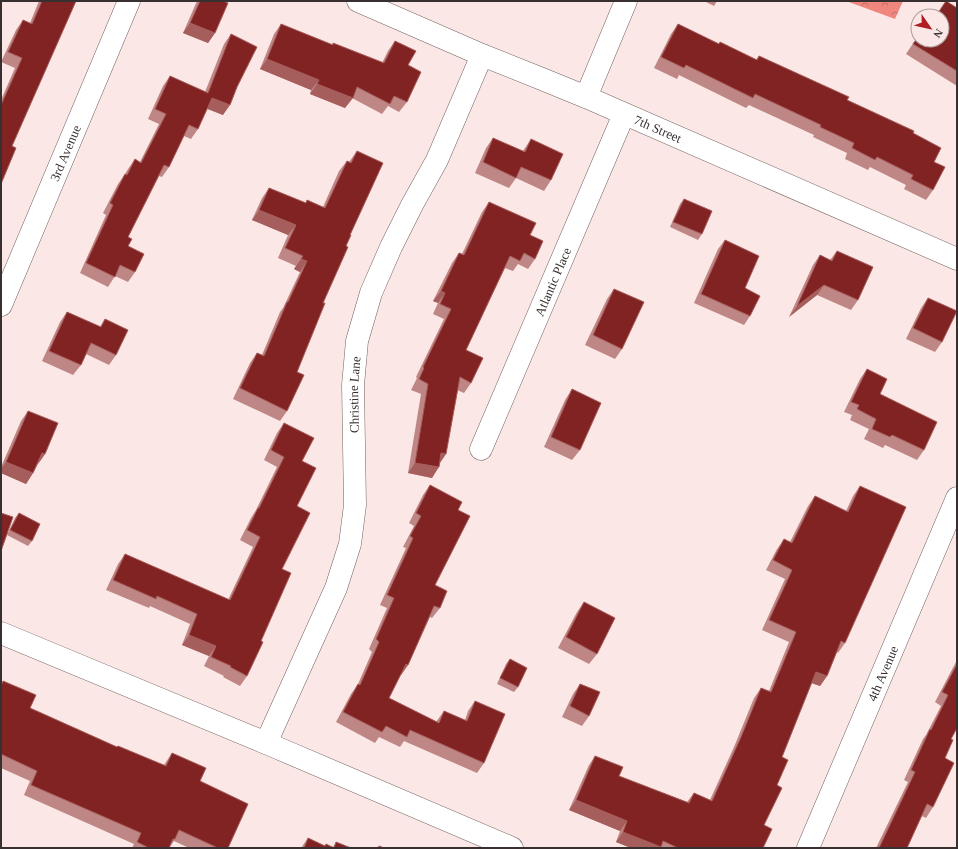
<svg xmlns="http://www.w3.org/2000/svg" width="958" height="849" viewBox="0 0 958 849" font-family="Georgia,serif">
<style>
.forest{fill:url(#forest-crowns)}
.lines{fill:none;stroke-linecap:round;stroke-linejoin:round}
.minor-casing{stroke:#726260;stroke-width:23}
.minor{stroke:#fff;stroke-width:22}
.wall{fill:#be8684}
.shaded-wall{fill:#a65e5d}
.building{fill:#812322;stroke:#a65e5d}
.labels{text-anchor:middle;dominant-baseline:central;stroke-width:4;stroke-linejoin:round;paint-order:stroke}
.street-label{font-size:13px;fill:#383030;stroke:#fbe8e6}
</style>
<defs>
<pattern id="forest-crowns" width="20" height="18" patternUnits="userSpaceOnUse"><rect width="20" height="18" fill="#ef877f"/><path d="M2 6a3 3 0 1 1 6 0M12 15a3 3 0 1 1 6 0" fill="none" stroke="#c36f68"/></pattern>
</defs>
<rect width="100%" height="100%" fill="#fbe8e6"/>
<!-- forest -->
<path class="forest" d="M846,1H903L895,19Z"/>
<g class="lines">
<!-- minor casing -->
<g class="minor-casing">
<g id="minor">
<path id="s1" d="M358,1L482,55L542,79L586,97L957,259"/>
<path d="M586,97L626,1"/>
<path id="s2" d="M1,305L129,1"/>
<path id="s3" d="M481,449L624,114"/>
<path d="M1,633L266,743L512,848"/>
<path id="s4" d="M266,743L336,588L350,544L355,505L353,385L357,341L371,293L391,247L412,205L437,160L482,55"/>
<path id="s5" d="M808,848L957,498"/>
</g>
</g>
<!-- minor -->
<use href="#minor" class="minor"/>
</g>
<!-- wall -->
<path class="wall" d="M39,1H76L12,146L1,184V100L15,68L1,62L16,30L23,20L30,23Z
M197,1H223L215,33L208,43L183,33Z
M704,1H717L714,6Z
M946,1L957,8V86L906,54L918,36V40L942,16H931L934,11L938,13Z
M281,24L332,45L333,43L382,63L388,51L395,41L408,65L407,102L399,112L388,106L382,114L352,98L345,108L310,94L311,90L260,69L274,34Z
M678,24L719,44L756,60L759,56L913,133L934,162L933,190L926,200L904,189L906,185L870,167L868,170L845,159L847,153L813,137L814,135L749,105L746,108L679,75L677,79L654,68L671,34Z
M231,34L223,115L207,109L198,129L191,139L184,136L169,167L162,177L159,176L128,237V246L135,272L128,282L115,276L108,287L80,273L106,215L103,213L118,184L125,174L128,169L135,159L140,162L159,124L148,119L163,86L170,76L205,92L224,44Z
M493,138L523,151L531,139L551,180L544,191L516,178L509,188L475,173L486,148Z
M357,151L350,235L323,303L297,372L287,411L280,421L233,399L250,363L257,353L262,355L280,312L283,308L300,272L294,269L296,266L278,258L288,235L252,220L262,198L269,188L305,203L307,200L323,207L339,171L347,161L349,162Z
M684,199L702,234L698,240L670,227L680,204Z
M489,202L530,235L535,259L528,269L518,264L513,271L505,268L466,350L471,383L464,393L457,390L446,454L440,463L432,478L408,473L421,394L411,390L417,378L416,377L444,319L433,314L438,303L433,301L452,263L459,253L462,254L482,212Z
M725,240L745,288L750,316L744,325L694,303L718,249Z
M837,251L858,300L851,310L817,295L789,317L813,265L820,255L830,260Z
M614,289L622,349L615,359L585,345L607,299Z
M928,298L942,342L935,352L906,339L921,308Z
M67,312L100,327L105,319L116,355L109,365L86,354L81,365L73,375L42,361L60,322Z
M867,369L880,394L924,450L917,460L885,445L883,448L864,439L869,429L850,420L852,415L844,412L860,379Z
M572,389L580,450L572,460L544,447L565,400Z
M28,411L45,454L38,464L33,473L26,484L1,473V467L21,421Z
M284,423L302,461L297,506L282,569L261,641L247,676L240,686L223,677L224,676L204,666L209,656L182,645L190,624L150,606L149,608L106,590L118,564L125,554L228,600L253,547L240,540L251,518L256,510L277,467L264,460L277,433Z
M430,485L458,510L435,585L440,608L432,618L430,617L408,665L401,675H400L389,698L436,722L444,711L465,720L468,711L475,701L484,763L477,773L404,741L400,747L379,737L375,743L336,722L351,694L358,684L372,652L369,649L387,608L380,605L406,548L403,547L414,526L409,523L423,495Z
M860,486L845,643L838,653L837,652L827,676L820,686L811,683L782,757L777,785L764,825L763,848H631L616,842L620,831L569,810L589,765L595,756L619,776L687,802L694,793L710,800L734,747L754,698L761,688L769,691L789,642L762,630L785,579L766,570L777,549L784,539L790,542L808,506L815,496L846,511L853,496Z
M19,513L32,541L28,546L7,535L15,518Z
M584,602L597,654L589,664L558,648L577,612Z
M510,659L518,687L514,692L497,684L506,664Z
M957,660V728L951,739L945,758L933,807L926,818L922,816L907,848H876L908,782L904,780L923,739L926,735L941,706L935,702Z
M3,681L30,708L117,747L164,765L172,753L200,781L228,848H189L174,841L169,848H132L134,844L24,795L30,781L1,768V684Z
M580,684L589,716L582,726L562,717L573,694Z
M308,838L325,846L326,844L333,847L336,842L351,848H301Z"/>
<!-- shaded-wall -->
<path class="shaded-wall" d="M190,23L215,33L208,43L183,33Z
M267,59L319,80L311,90L260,69Z
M317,84L353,98L345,108L310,94Z
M212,98L230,105L223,115L206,108Z
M259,210L296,225L288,235L252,220Z
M301,259L307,261L300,272L294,269Z
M824,285L817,295L789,317L797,306Z
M441,291L445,293L438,303L433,301Z
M42,453L45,454L38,464Z
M441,453L446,454L439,464Z
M6,462L33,473L26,484L1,473V469Z
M415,463L439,467L432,478L408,473Z
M189,635L216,646L209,656L182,645Z
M406,664L408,665L401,675L399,674Z
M816,672L827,676L820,686L809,682Z
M576,800L627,821L620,831L569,810Z
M623,832L661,847L660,848H631L616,842Z"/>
<!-- building -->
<path class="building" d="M42,1H76L12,146L16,148L1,184V105L22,58L8,52L23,20L32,24Z
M200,1H223L228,3L215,33L190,23Z
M946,1L957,8V71L913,44L918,37V40H942V16H931L934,11L938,13Z
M281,24L333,45V43L384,63L395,41L416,51L408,65L421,72L407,102L394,96L390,104L357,87L353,98L317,84L319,80L267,59Z
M678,24L719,44L720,42L757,60L759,56L849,97L847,100L914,131L913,133L941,148L934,162L945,167L933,190L911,179L913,175L877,157L875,160L852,148L854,143L820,127L821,125L755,94L753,98L686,65L684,68L661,57Z
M231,34L257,47L237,87L230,105L212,98L198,129L189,125L169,167L164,165L128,237L132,239L128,246L144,254L135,272L120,265L115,277L86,263L113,205L110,203L125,174L127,175L135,159L141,163L166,114L155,109L170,76L208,93Z
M493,138L525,152L531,139L563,154L551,180L521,167L516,178L483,162Z
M357,151L383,163L350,235H351L346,246L348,247L323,303H325L297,372L304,375L287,411L240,388L257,353L264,356L287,302H288L307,261L301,259L303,256L285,248L296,225L259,210L269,188L306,203L307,200L325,208L347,161L351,163Z
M684,199L712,211L702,234L673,222Z
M489,202L536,223L530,235L543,241L535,259L524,253L520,261L510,256L466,350L483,358L471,383L460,377L446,454L441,453L439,467L415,463L428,384L419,379L424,368L423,367L451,309L440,304L445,293L441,291L459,253L464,255Z
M725,240L759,256L745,288L760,296L750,316L701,294Z
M837,251L873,267L858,300L824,285L797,306L820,255L832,261Z
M614,289L644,302L622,349L593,335Z
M928,298L957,311L942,342L913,328Z
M67,312L101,327L105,319L128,330L116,355L91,343L81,365L49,351Z
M867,369L887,379L880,394L937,422L924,450L892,435L890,437L872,429L876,419L857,409L859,405L851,402Z
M572,389L601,403L580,450L551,437Z
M28,411L58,423L45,454L42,453L33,473L6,462Z
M284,423L314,438L302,461L316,468L297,506L310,513L282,569L291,573L261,641L263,642L247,676L230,667L231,666L211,657L216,646L189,635L197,614L157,596L156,599L113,580L125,554L230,600L260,537L247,530L258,508H259L284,457L271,450Z
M430,485L462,502L458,510L470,516L435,585L447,591L440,608L434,606L408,665L406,664L389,698L439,723L444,711L467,721L475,701L505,714L484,763L410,730L407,737L386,726L382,732L343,712L358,684L360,685L379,642L376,639L394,598L387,595L413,538L410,536L421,516L416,513Z
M860,486L906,507L845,643L841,641L827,676L816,672L782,757L788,760L777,785L782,788L764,825L772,829L763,848H678L663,841L661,847L623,832L627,821L576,800L595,756L623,767L619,776L689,803L694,793L712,801L741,737L761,688L771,692L796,632L769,620L792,570L773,560L784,539L792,543L815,496L848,512Z
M1,513L13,517L1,551Z
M19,513L40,524L32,541L10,530Z
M584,602L615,618L597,654L566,637Z
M510,659L527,668L518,687L500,678Z
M957,664V728L951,739L953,740L945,758L954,763L933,807L927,804L907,848H879L915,772L911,770L930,729L931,730L948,695L942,692Z
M3,681L36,695L30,708L117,747L118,746L166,766L172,753L206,768L200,781L248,804L228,848H218L179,830L175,839H173L169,848H149L137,842L141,833L31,785L37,771L1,754V686Z
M580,684L600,692L589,716L570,706Z
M308,838L325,846L326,844L334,848L336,842L351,848H304Z
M379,846L384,848H378Z"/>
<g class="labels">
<!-- street labels -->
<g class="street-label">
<text stroke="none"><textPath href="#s1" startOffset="326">7th Street</textPath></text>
<text stroke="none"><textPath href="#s2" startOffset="165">3rd Avenue</textPath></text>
<text stroke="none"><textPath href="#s3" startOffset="182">Atlantic Place</textPath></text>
<text stroke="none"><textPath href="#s4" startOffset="366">Christine Lane</textPath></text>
<text stroke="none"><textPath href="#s5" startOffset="190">4th Avenue</textPath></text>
</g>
</g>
<!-- border -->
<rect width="958" height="849" fill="none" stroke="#383030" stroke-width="4"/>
<!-- north arrow -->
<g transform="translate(930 28) rotate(124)"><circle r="19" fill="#fbe8e6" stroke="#ad9e9d"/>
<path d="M0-3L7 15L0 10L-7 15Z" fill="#b01e23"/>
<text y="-6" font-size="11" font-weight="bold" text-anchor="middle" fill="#383030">N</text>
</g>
</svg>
